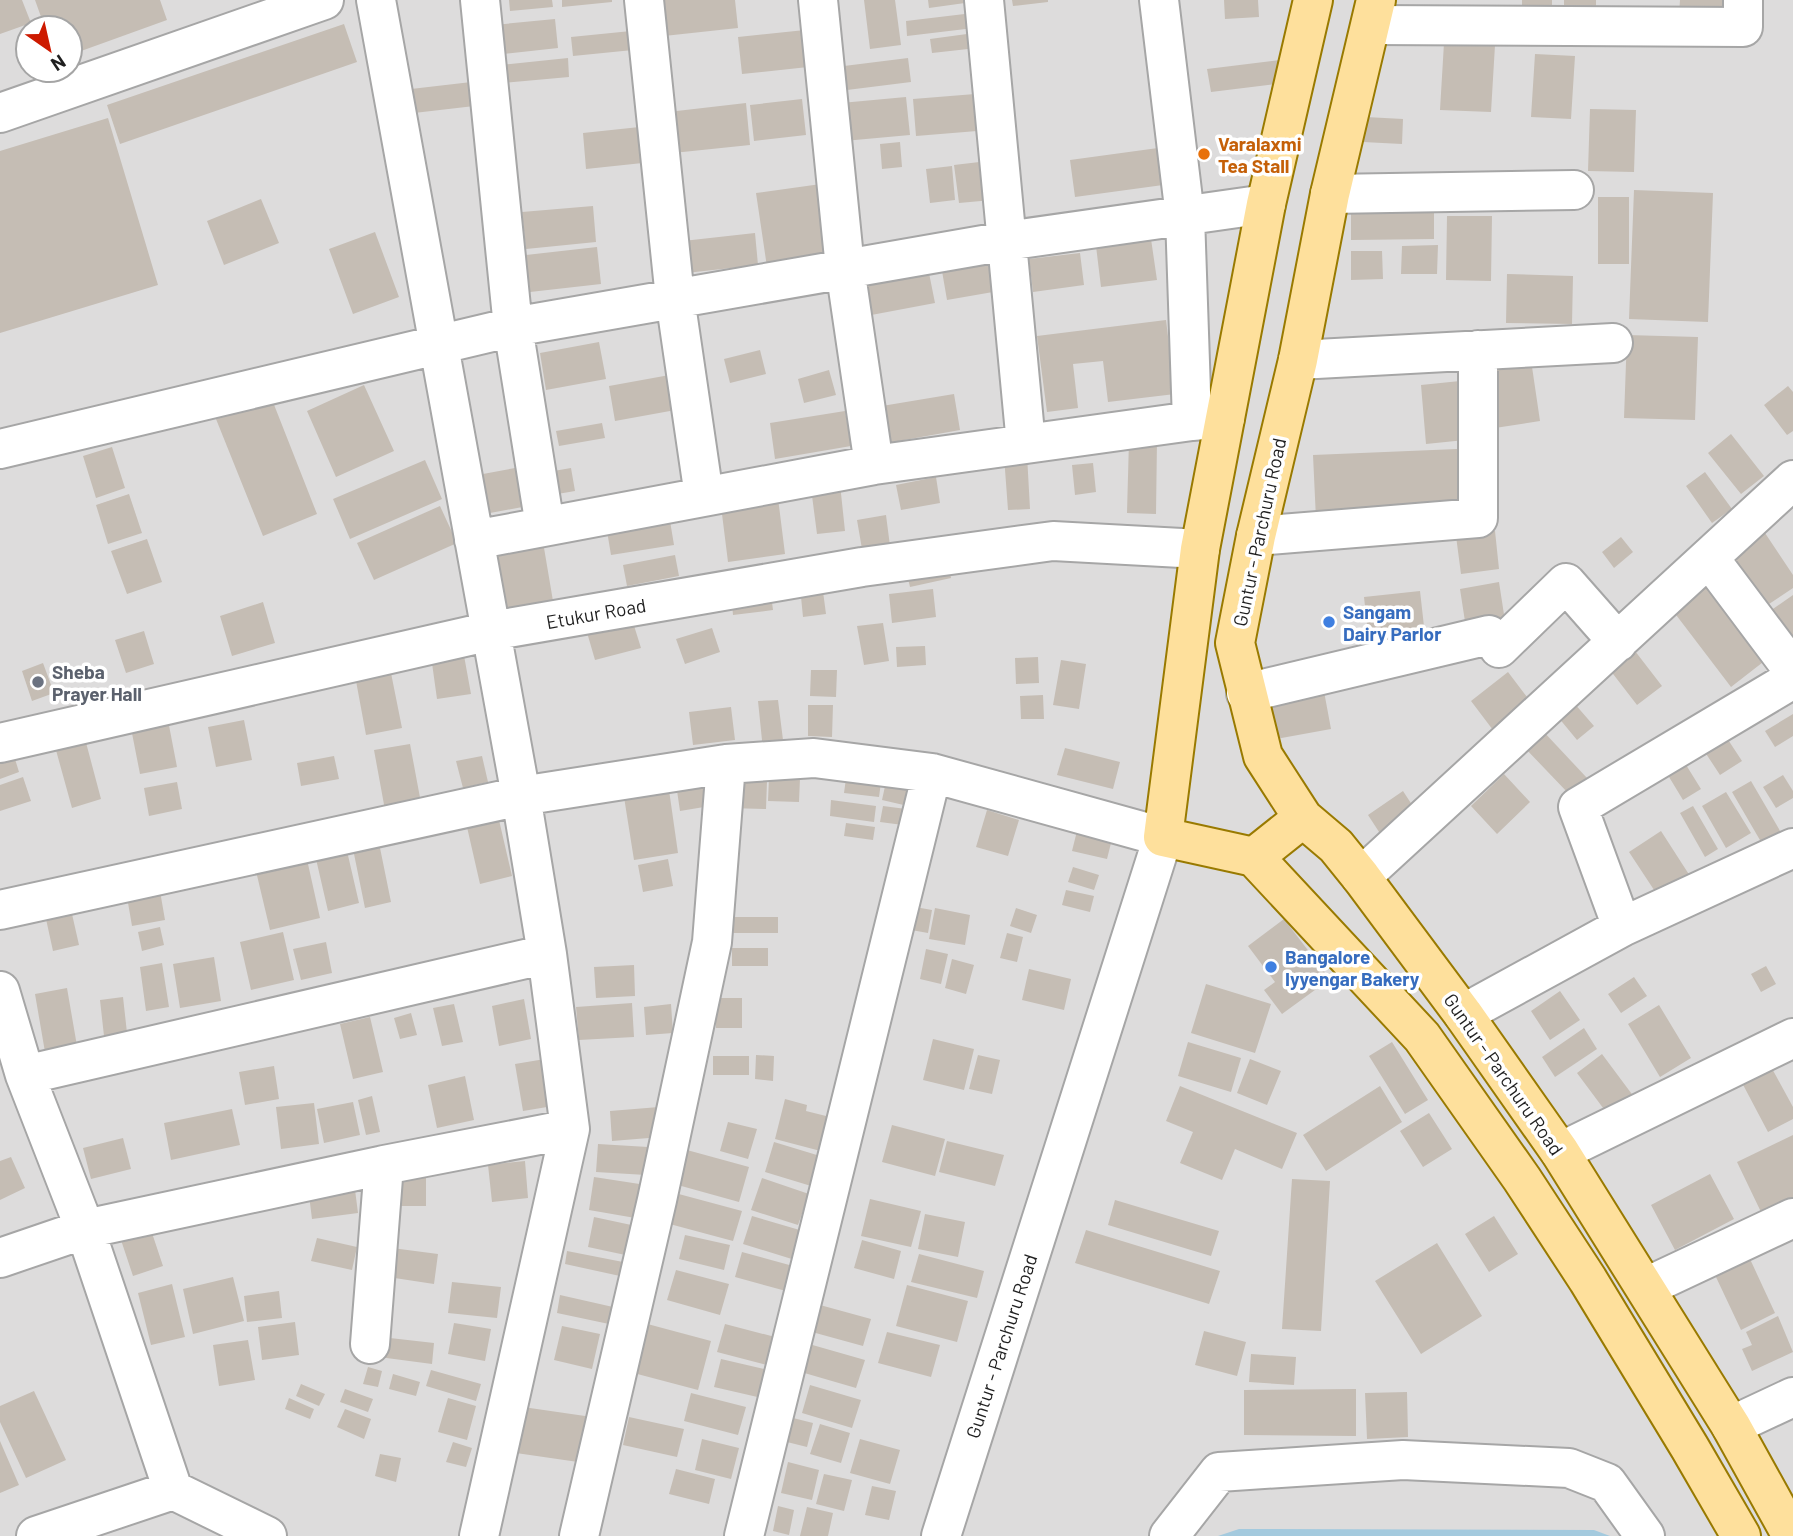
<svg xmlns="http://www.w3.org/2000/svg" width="1793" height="1536" viewBox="0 0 1793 1536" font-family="Barlow,sans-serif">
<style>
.residential{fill:#dddcdc;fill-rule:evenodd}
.water{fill:#a4cade}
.building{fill:#c5bdb4}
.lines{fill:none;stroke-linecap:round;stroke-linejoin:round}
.minor-casing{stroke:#a6a6a6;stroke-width:42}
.major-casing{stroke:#997a00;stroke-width:42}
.minor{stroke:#fff;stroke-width:38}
.major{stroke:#fee09c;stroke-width:38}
.food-dot{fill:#e8710a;stroke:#fff;stroke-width:2.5}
.shop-dot{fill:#3f7fe0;stroke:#fff;stroke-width:2.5}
.worship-dot{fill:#6b7280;stroke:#fff;stroke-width:2.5}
.labels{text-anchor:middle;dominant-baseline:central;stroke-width:7;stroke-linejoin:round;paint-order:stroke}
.food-label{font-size:19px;font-weight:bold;fill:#c56008;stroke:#fff;text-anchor:start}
.street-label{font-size:19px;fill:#1f1f1f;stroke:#fff}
.shop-label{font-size:19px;font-weight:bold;fill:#366cbe;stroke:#fff;text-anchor:start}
.worship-label{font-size:19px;font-weight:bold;fill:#5b616d;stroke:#fff;text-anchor:start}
</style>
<rect width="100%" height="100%" fill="#f0ede5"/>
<!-- residential -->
<path class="residential" d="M0,0H1793V1536H0ZM28,28H70V70H28Z"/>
<!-- water -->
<path class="water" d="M1239,1529L1594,1530L1610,1536H1218Z"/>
<!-- building -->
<path class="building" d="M0,0H22L31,23L0,34Z
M35,0H160L167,20L70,55V28H45Z
M509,0H552L553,7L510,11Z
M562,0H612V2L562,7Z
M660,0H735L738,28L664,36Z
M864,0H895L901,45L870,49Z
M928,0H965V3L929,8Z
M1012,0H1048V2L1013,6Z
M1224,0H1258L1259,17L1225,19Z
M1522,0H1552V11H1522Z
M1564,0H1596V7H1564Z
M1680,0H1728L1727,18L1679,16Z
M973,13L974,28L907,36L906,21Z
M555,19L558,48L486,56L483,26Z
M344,24L357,62L120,144L107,105Z
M805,30L808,67L742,74L738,37Z
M631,31L633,50L573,56L571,37Z
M967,34L968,49L932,53L930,39Z
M1444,43L1495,45L1491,112L1440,110Z
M1535,54L1575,56L1571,119L1531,117Z
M568,58L569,77L493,84L491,66Z
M908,58L911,82L847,90L844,66Z
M1280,60L1283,83L1211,92L1207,69Z
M480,81L483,105L414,113L411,89Z
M975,94L977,131L916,136L913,99Z
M906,97L910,135L844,141L841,103Z
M802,99L806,135L754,141L750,105Z
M746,103L750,145L673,153L668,112Z
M1590,109L1636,110L1634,172L1588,171Z
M1366,117L1403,119L1402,144L1363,142Z
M108,118L158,285L0,333V151Z
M649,126L652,162L586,169L583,133Z
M900,142L902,167L882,169L880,144Z
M1158,148L1163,185L1075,197L1070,160Z
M988,161L992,200L959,203L954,165Z
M952,166L955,200L930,203L926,169Z
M828,183L838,257L767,267L756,193Z
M1634,190L1713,193L1708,322L1629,319Z
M1598,197H1629V264H1598Z
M261,199L279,243L224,265L207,221Z
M1351,205H1434V239L1351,240Z
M593,206L596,242L526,249L522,212Z
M1447,216H1492L1491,281L1446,280Z
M375,232L399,297L353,314L329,249Z
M755,233L758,265L686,273L683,241Z
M1151,239L1157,280L1101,287L1096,246Z
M1438,245L1437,274H1401L1402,246Z
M597,247L601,284L530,292L526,255Z
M1351,251H1382L1383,279L1351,280Z
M1080,253L1084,285L1033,292L1029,259Z
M988,263L993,292L947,300L942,271Z
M929,273L935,303L866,316L861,286Z
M1507,274L1573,276L1572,324L1506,323Z
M1166,320L1175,394L1108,402L1103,361L1073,364L1078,408L1047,412L1037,336Z
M1627,335L1698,337L1695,420L1624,418Z
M599,342L606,379L546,390L540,353Z
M760,350L766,374L730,383L724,359Z
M1531,360L1540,421L1495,428L1486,367Z
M829,370L836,395L804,403L798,379Z
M675,374L681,409L615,421L609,386Z
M1460,381L1465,440L1426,444L1421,385Z
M364,385L394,451L336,477L307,411Z
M1788,386L1793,392V431L1787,435L1764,405Z
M954,394L960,430L882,444L876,407Z
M271,397L317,514L263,536L216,419Z
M845,411L851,446L775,459L770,423Z
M602,423L605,438L559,446L556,431Z
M1731,434L1764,476L1741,494L1708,453Z
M1129,440H1157L1156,514L1127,513Z
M112,447L125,488L96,498L83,456Z
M1457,449L1459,514L1316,519L1313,455Z
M1027,455L1030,509L1008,510L1004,456Z
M425,460L442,499L350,539L333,499Z
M1093,463L1096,492L1075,495L1072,465Z
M526,466L533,505L490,513L483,474Z
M571,468L575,491L546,496L542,473Z
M1705,472L1732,509L1712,523L1686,486Z
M936,477L940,503L901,510L896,485Z
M840,484L845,531L817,534L811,488Z
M129,494L142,533L108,544L96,505Z
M778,498L785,554L728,562L721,506Z
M440,506L457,543L374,580L357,543Z
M886,515L890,546L862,549L857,520Z
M670,521L674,545L611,555L607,531Z
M1495,531L1499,569L1461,574L1456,536Z
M1765,533L1793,575V588L1766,606L1732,556Z
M1621,537L1633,552L1614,568L1602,552Z
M147,539L162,582L127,594L111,551Z
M543,542L553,601L502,611L491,552Z
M675,555L679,576L627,586L623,565Z
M948,562L951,578L910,587L906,570Z
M1702,575L1767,659L1731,687L1667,603Z
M1499,582L1505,621L1466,628L1460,589Z
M822,584L826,614L803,617L800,587Z
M770,587L773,610L733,615L731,592Z
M933,589L936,617L892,623L889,594Z
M1420,591L1426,644L1370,651L1364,597Z
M1793,595V645L1770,611Z
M263,602L275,643L232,656L220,616Z
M631,616L641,648L595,660L586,629Z
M883,623L889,661L864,665L857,626Z
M712,628L720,652L685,664L676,639Z
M144,631L154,664L126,673L115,640Z
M925,646L926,665L897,667L896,647Z
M463,650L471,694L437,699L431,656Z
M1635,651L1662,686L1637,705L1610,670Z
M1038,657L1039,683L1016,684L1015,658Z
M1061,660L1086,664L1079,709L1053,705Z
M43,663L54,693L32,701L22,671Z
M389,663L402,728L366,735L354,670Z
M811,670H837L836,697L810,696Z
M1508,672L1533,705L1496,734L1471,701Z
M1323,686L1331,729L1276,739L1268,696Z
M1043,695L1044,719H1021L1020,696Z
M778,700L784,748L763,750L758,701Z
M1574,703L1594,726L1577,740L1558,717Z
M808,705H833L832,737L808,736Z
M731,707L735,740L693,745L689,712Z
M1793,714V736L1775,747L1765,731Z
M167,715L177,767L140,774L130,723Z
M244,720L252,760L216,767L208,727Z
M1719,726L1742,761L1720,775L1697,740Z
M1542,730L1587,778L1569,794L1524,747Z
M84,735L101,799L72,808L54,743Z
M410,744L421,803L385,810L374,750Z
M11,746L19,772L0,779V750Z
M1065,748L1120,762L1113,789L1057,775Z
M1678,752L1701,789L1683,800L1660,762Z
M334,756L339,779L301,786L297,763Z
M482,756L488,782L463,788L456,761Z
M847,771L882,775L879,797L844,793Z
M705,773L710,806L680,811L675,777Z
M1504,774L1530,802L1497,834L1471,806Z
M1783,775L1793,791V798L1776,808L1763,787Z
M23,777L31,801L0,811V785Z
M769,777L800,778L799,802L768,801Z
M887,777L913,783L908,806L882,800Z
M731,779L767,781L766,809L729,808Z
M1751,781L1783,836L1764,847L1732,792Z
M177,782L182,809L149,816L144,788Z
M669,790L678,853L634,860L624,797Z
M1403,791L1418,814L1383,838L1368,815Z
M1726,792L1751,833L1726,848L1702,806Z
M831,800L876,806L874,822L830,816Z
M883,806L906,809L903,825L880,822Z
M1693,806L1718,849L1705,857L1680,813Z
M987,810L1019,820L1008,856L976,847Z
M499,820L512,876L480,884L467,827Z
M846,823L875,827L873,840L844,836Z
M1077,831L1112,839L1107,859L1072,851Z
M1661,831L1690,876L1658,896L1629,852Z
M379,843L391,902L365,908L353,849Z
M347,851L359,903L328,911L316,859Z
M306,855L320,918L270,930L255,867Z
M668,859L673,886L643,892L638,865Z
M1073,867L1099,875L1094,890L1068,882Z
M1066,890L1094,896L1090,912L1062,905Z
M160,891L165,920L132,926L127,897Z
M904,905L932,910L928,933L900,928Z
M935,908L970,915L965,945L929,939Z
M1016,908L1037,915L1031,933L1010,926Z
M72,914L79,945L53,951L46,919Z
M731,917H778V933H731Z
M1284,919L1330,979L1282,1014L1264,990L1275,982L1248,946Z
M160,927L164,945L142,951L138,932Z
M283,932L294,980L251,990L240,942Z
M1007,933L1023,937L1017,962L1000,958Z
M326,942L332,973L301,980L293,949Z
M732,948H768V966H732Z
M926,949L948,954L941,984L920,979Z
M214,957L221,1001L180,1008L173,964Z
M952,959L974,965L966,994L945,988Z
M162,963L169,1007L146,1011L140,967Z
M634,965L635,996L596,998L594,967Z
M1766,966L1776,984L1761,992L1751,974Z
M1029,969L1071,979L1064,1010L1022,1000Z
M1634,977L1647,996L1621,1013L1608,994Z
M1206,984L1271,1004L1255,1053L1191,1033Z
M67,988L77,1046L45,1052L35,994Z
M1560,991L1580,1020L1550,1040L1531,1011Z
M123,997L127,1033L104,1036L100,1000Z
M715,998H742V1028H716Z
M524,999L531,1039L499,1046L492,1006Z
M632,1003L634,1037L579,1040L576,1007Z
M454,1004L463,1042L442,1046L433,1008Z
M671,1004L673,1033L646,1035L644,1007Z
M1659,1005L1691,1058L1660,1077L1628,1024Z
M411,1013L417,1035L400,1039L394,1018Z
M370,1017L383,1072L353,1079L340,1024Z
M1584,1028L1597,1049L1555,1077L1542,1057Z
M933,1039L974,1049L964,1090L923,1080Z
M1188,1042L1241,1058L1231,1092L1178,1076Z
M1392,1042L1428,1100L1405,1114L1369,1056Z
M1602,1054L1637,1101L1612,1120L1577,1073Z
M756,1055L774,1056L773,1081L755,1079Z
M978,1055L1000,1060L992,1094L969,1089Z
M713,1056H749V1075H713Z
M545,1059L553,1106L523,1111L515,1064Z
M1250,1059L1281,1071L1267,1105L1237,1093Z
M1769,1063L1793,1107V1119L1768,1132L1740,1079Z
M274,1066L279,1099L245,1105L239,1072Z
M465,1076L474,1120L437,1128L428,1085Z
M1180,1086L1297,1133L1282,1169L1235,1149L1222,1180L1180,1163L1193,1132L1166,1121Z
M1380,1086L1402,1122L1326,1171L1303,1135Z
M372,1096L380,1132L366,1135L358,1100Z
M785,1099L807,1105L806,1111L842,1120L832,1154L775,1139Z
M353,1102L360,1135L324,1143L317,1109Z
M314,1103L319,1144L281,1149L276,1107Z
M659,1107L661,1137L612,1141L610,1111Z
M232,1109L240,1145L171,1160L164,1123Z
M1429,1113L1452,1149L1423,1167L1400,1131Z
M728,1122L757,1129L748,1159L720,1151Z
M892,1125L945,1139L935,1176L882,1162Z
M1793,1135V1197L1761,1212L1737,1162Z
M123,1138L131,1169L91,1179L83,1148Z
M947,1141L1004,1155L995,1186L939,1172Z
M774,1142L830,1159L821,1189L765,1172Z
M598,1144L648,1147L646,1175L596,1172Z
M676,1147L749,1167L739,1202L667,1182Z
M11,1157L25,1188L0,1200V1161Z
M525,1161L528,1198L492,1202L488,1165Z
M391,1174H426V1206H391Z
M1710,1174L1734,1219L1675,1250L1651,1205Z
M594,1177L646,1185L641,1219L589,1210Z
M762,1178L809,1194L798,1225L751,1210Z
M1292,1179L1330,1181L1321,1331L1282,1329Z
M354,1182L358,1213L312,1219L308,1187Z
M675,1193L742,1211L733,1241L666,1223Z
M870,1199L921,1211L911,1247L861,1236Z
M1115,1200L1219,1231L1211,1256L1108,1225Z
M925,1214L965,1222L958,1257L918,1249Z
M752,1216L803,1231L795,1260L743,1244Z
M1494,1216L1518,1254L1489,1272L1465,1234Z
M594,1217L636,1226L630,1256L588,1247Z
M150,1227L163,1266L133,1276L120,1237Z
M1086,1230L1220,1271L1209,1304L1075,1263Z
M685,1235L730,1245L724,1270L679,1259Z
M317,1238L357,1247L352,1270L311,1261Z
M862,1240L901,1251L894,1279L854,1268Z
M1437,1243L1482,1316L1421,1354L1375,1281Z
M392,1248L438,1254L434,1284L388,1277Z
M567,1251L623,1262L620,1276L565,1264Z
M742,1252L793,1266L786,1291L735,1277Z
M919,1254L984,1271L977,1298L911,1282Z
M1750,1259L1775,1313L1741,1330L1715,1275Z
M676,1270L729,1284L720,1315L667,1300Z
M233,1277L244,1321L193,1334L183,1289Z
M452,1282L501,1287L497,1318L448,1313Z
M172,1284L185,1337L151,1345L138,1293Z
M907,1285L968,1301L957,1342L896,1326Z
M279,1291L282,1318L247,1322L244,1296Z
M560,1295L613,1307L609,1324L557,1313Z
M820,1305L871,1319L863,1346L812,1332Z
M1778,1316L1793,1352L1752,1371L1742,1349L1752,1345L1746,1332Z
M295,1322L299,1355L262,1360L258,1327Z
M640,1322L711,1341L698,1390L626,1371Z
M454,1323L491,1329L485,1361L448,1354Z
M725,1324L775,1337L767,1365L717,1352Z
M562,1326L600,1334L592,1369L554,1360Z
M1204,1331L1246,1342L1237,1376L1195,1365Z
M887,1332L940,1345L931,1377L878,1363Z
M381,1337L434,1343L432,1364L379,1357Z
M248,1340L255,1380L219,1386L213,1345Z
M809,1344L865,1360L856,1388L801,1372Z
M1251,1354L1296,1357L1294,1385L1249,1382Z
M721,1359L773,1371L766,1399L714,1387Z
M368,1367L382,1371L378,1387L363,1384Z
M431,1370L481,1384L476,1401L426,1386Z
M393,1374L420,1382L416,1396L389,1389Z
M301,1384L325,1394L319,1406L296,1396Z
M810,1385L861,1400L852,1428L802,1413Z
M345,1389L373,1399L368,1412L340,1402Z
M1356,1389V1436L1244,1435V1390Z
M34,1391L66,1460L26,1478L0,1422V1406Z
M1407,1392L1408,1437L1367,1439L1365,1393Z
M691,1393L746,1407L738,1435L684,1421Z
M289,1398L314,1409L310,1419L285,1409Z
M448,1398L476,1406L467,1440L438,1432Z
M523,1407L592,1417L585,1463L516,1453Z
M345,1409L371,1419L364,1439L337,1427Z
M629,1417L684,1429L677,1457L623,1445Z
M789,1417L813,1423L807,1447L783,1441Z
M820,1424L850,1433L841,1463L810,1454Z
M702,1439L739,1448L731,1479L695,1470Z
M860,1439L900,1450L890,1484L850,1473Z
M0,1441L19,1485L0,1493Z
M453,1442L472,1448L466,1467L446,1462Z
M380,1454L401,1458L396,1482L375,1476Z
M788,1462L819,1470L812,1500L781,1493Z
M676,1469L715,1479L709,1504L669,1494Z
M824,1474L852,1480L844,1511L816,1504Z
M872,1486L896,1491L889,1520L865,1515Z
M778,1506L794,1510L789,1535L773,1531Z
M807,1507L833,1513L828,1536H800Z"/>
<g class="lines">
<!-- minor casing -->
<g class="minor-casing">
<path id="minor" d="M376,0L521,796L547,954L570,1129L479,1536
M480,0L513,327L545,526
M644,0L675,298L704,496
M818,0L845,268L874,465
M984,0L1026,444
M1159,0L1185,216L1192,421
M1371,25L1743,27V0
M0,113L324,0
M1330,194L1574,190
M1298,360L1613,343
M0,449L513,327L1006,241L1266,204
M1256,536L1478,518V350
M474,540L874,465L1192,421L1225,418
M1709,558L1793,670
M1499,648L1566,583L1618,642
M1246,693L1489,635
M0,743L491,631L862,567L1053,541L1200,549
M1361,877L1793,480
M0,910L521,796L726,764L814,758L932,773L1163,837L941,1536
M1622,927L1578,807L1793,679
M0,991L25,1075L85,1229L173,1490L267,1536
M1463,1014L1622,927L1793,848
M25,1075L547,954
M1560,1152L1793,1038
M0,1258L85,1229L384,1165
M1646,1287L1793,1218
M370,1344L384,1165L570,1129
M1731,1426L1793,1397
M36,1536L173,1490
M579,1536L657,1200L712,942L726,764
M744,1536L932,773
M1169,1536L1219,1472L1403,1460L1569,1468L1607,1483L1645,1536"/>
</g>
<!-- major casing -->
<g class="major-casing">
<path id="major" d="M1313,0L1266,204L1200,549L1163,837L1254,857L1422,1037L1522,1179L1588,1280L1690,1448L1741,1536
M1376,0L1330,194L1298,360L1256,536L1235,643L1263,756L1303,818L1336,846L1361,877L1463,1014L1560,1152L1731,1426L1792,1536
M1254,857L1303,818"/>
</g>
<!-- minor -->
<use href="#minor" class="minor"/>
<!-- major -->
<use href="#major" class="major"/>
</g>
<!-- markers -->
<circle class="food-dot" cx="1204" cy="154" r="7"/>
<g class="shop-dot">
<circle cx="1329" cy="622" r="7"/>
<circle cx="1271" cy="967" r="7"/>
</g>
<circle class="worship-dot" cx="38" cy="682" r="7"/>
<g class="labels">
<!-- food labels -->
<g class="food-label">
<text x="1218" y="143">Varalaxmi<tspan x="1218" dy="22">Tea Stall</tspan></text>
</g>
<!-- street labels -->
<g class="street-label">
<text transform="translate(1259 532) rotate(-78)">Guntur - Parchuru Road</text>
<text transform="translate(596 613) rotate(-10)">Etukur Road</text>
<text transform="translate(1504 1074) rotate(55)">Guntur - Parchuru Road</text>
<text transform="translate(1001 1346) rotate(-72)">Guntur - Parchuru Road</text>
</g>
<!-- shop labels -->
<g class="shop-label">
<text x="1343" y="611">Sangam<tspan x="1343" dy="22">Dairy Parlor</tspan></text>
<text x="1285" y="956">Bangalore<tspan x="1285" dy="22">Iyyengar Bakery</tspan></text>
</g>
<!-- worship labels -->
<g class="worship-label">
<text x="52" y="671">Sheba<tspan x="52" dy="22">Prayer Hall</tspan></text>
</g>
</g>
<!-- north arrow -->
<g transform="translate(49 49) rotate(146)"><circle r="33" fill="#ffffff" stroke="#a5a5a5" stroke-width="2"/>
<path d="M0-5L12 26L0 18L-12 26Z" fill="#cd1a00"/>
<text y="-10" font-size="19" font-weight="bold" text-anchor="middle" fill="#1f1f1f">N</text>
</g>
</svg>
